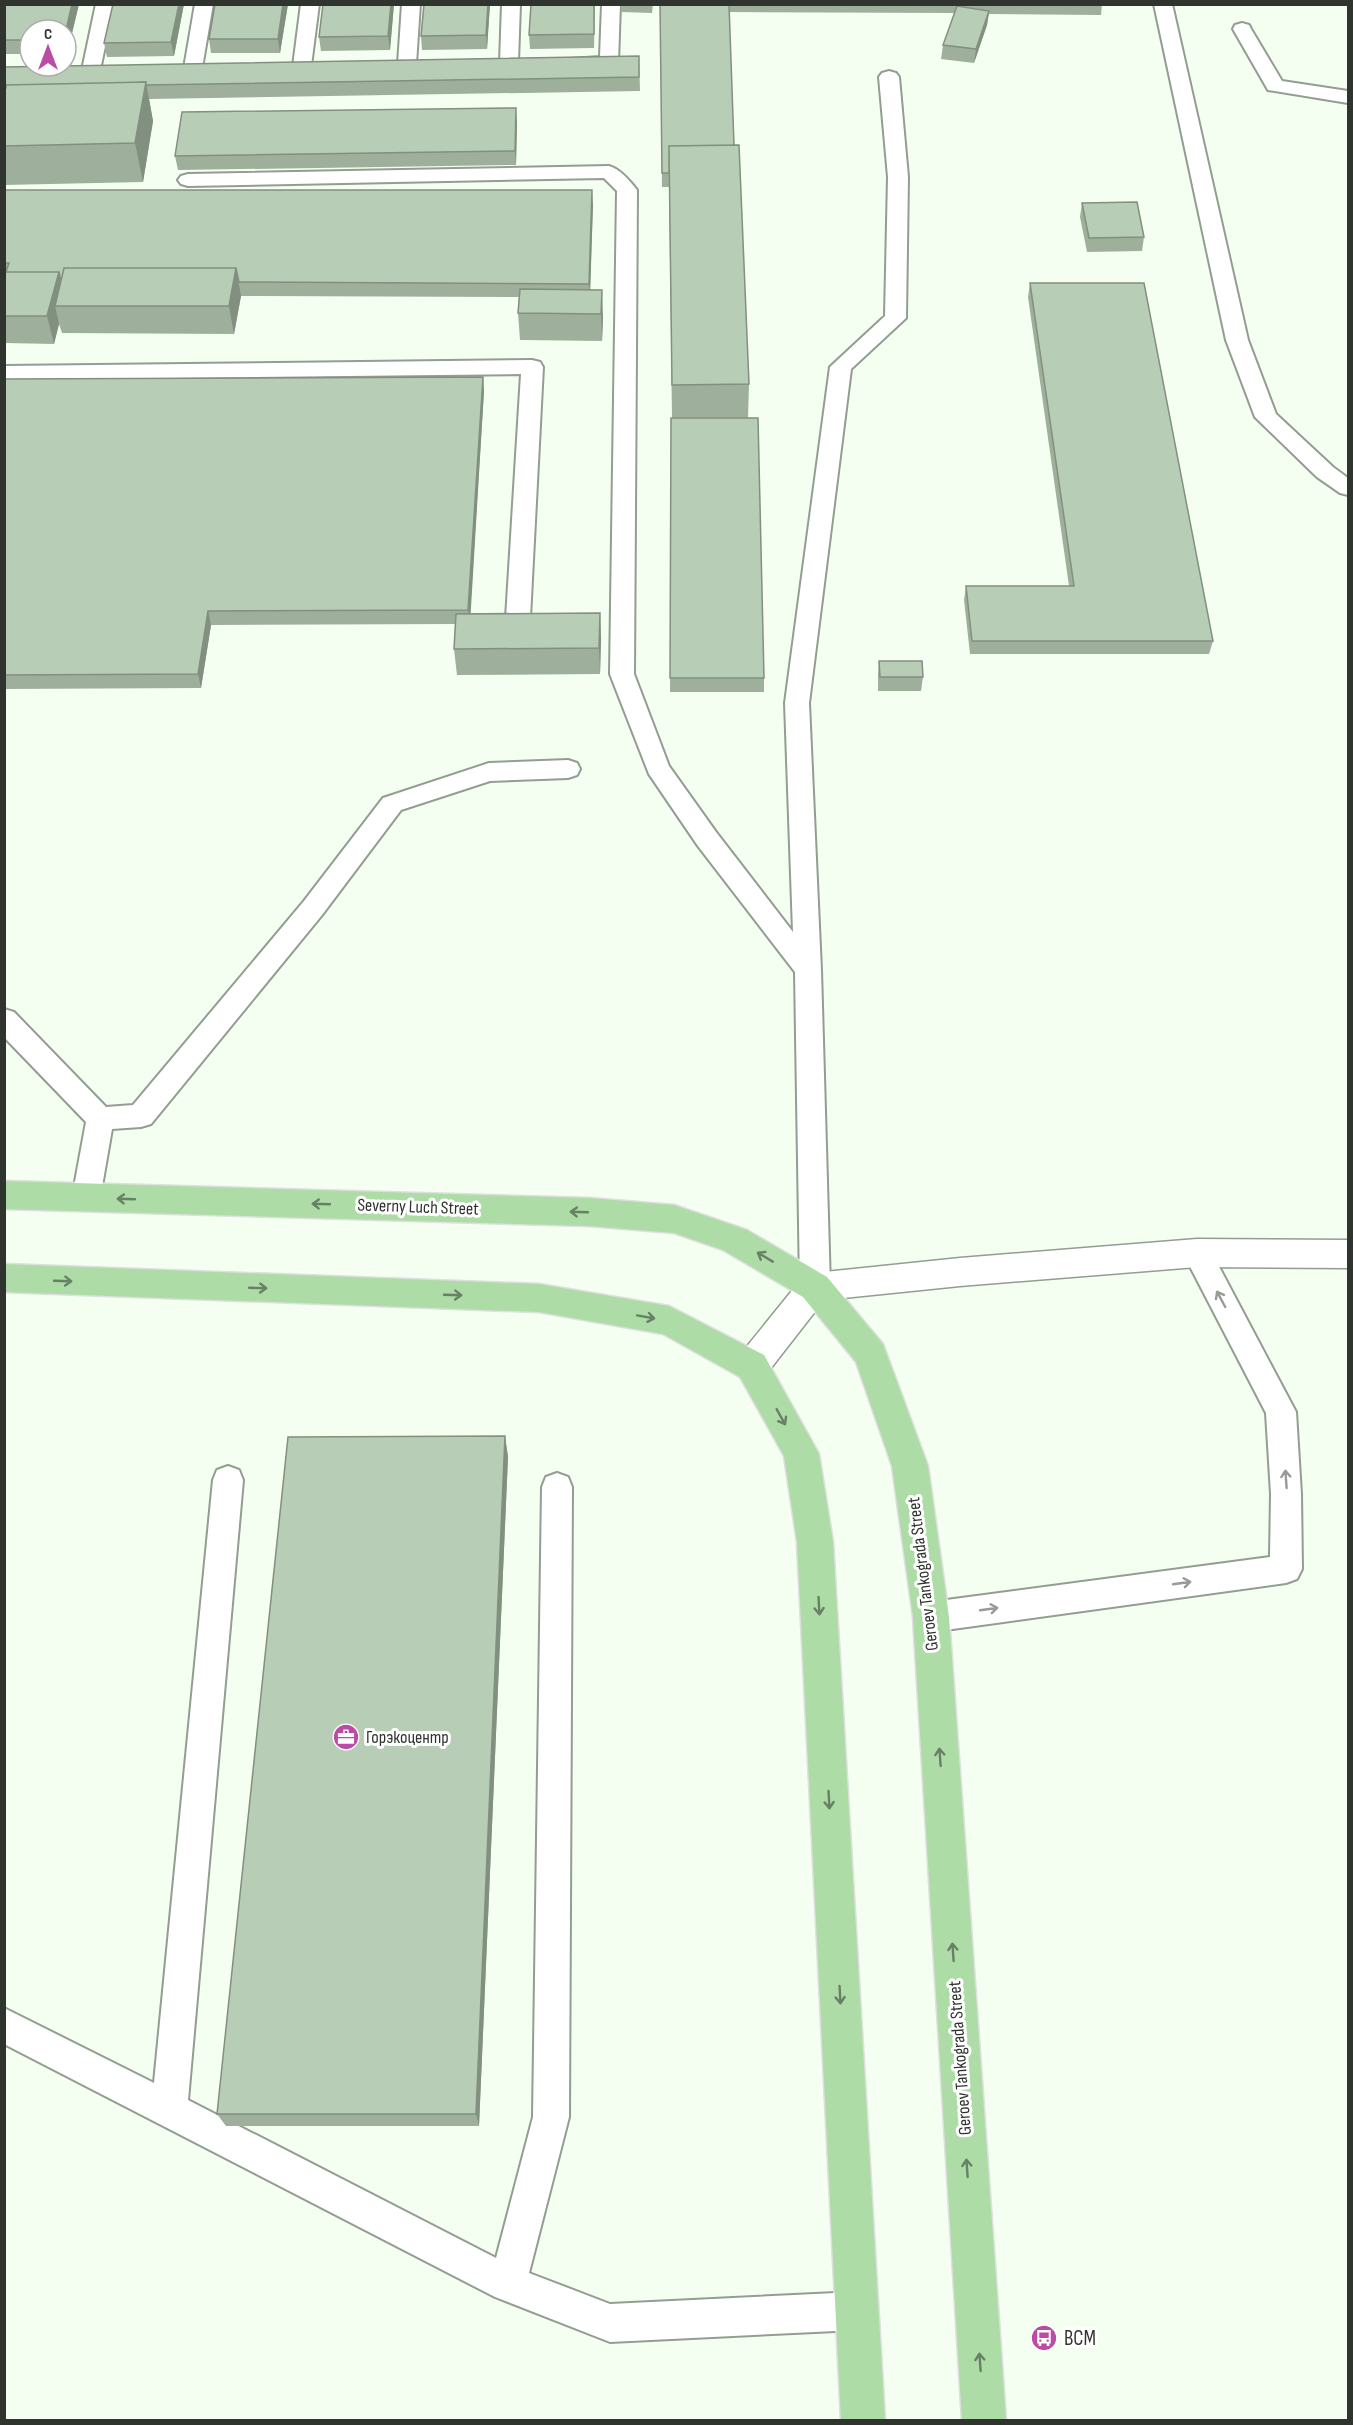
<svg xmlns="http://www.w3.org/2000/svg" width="1353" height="2425" viewBox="0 0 1353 2425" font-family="'Sofia Sans Condensed',sans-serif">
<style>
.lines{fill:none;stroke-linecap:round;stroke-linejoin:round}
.service-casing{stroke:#939d91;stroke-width:4}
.minor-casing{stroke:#939d91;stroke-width:3}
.primary-casing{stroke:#dedfde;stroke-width:3}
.service{fill:#fff;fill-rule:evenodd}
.minor{fill:#fff;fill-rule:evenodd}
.primary{fill:#addca6;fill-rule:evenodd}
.wall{fill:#9eb09c}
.shaded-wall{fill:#81907f}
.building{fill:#b8cdb5;stroke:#81907f;stroke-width:1.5}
.oneway{stroke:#688065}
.oneway2{stroke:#989a97}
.labels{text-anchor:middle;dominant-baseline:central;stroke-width:6;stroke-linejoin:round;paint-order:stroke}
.street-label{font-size:18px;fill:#30342f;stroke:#fff}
.poi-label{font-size:18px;fill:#30342f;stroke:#fff;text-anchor:start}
.near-poi-label{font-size:21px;fill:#30342f;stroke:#fff;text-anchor:start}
</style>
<rect width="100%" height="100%" fill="#f4fff2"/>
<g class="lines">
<!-- service casing -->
<g class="service-casing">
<path id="service" d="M96,4H114L100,70L98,74H84L82,70Z
M195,4H213L202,68L200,72H186L184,68Z
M301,4H319L311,66L309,70H295L293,66Z
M402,4H420L416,64L414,68H400L398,64Z
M502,4H520L518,62L516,66H502L500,62Z
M602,4H620L618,63L616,67H569L567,63L569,59L600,57Z
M1154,4H1172L1248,340L1276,414L1333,467L1348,478V495L1340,493L1317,477L1255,417L1226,340Z
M1242,23L1249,25L1251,29L1282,81L1348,91V103L1268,90L1233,29L1235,25Z
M889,71L896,73L899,77L908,177L906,318L851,369L809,703L821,970L830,1287L825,1296L815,1299L805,1296L800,1287L795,972L698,846L649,774L610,674L617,191L604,178L188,186L181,184L178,180L181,176L188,174L609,166C620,169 630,181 637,190L634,674L669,766L716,832L793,932L785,703L830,367L885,316L888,177L879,77L882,73Z
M532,360L540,362L543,367L530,618L526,624L518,626L510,624L506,618L521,374L4,380V366Z
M568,760L577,763L580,769L577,775L568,778L490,781L401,810L322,915L151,1124L141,1127L112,1129L100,1198L96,1206L86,1210L76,1206L72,1198L86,1122L4,1037V1009L14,1012L106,1107L133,1105L304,901L383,798L489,763Z
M1197,1241L1207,1244L1296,1412L1301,1494L1302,1569L1297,1579L1286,1583L931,1632L920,1627L915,1617L920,1607L931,1602L1270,1557L1271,1494L1266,1413L1183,1253L1187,1244Z
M228,1466L239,1470L243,1480L188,2100L496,2258L533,2117L542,1487L546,1477L557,1473L568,1477L572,1487L569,2117L529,2273L610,2304L857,2292L870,2298L876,2311L870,2324L857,2330L610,2342L495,2297L4,2044V2008L154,2083L213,1480L217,1470Z"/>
</g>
<!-- minor casing -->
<g class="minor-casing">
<path id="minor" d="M1197,1239L1348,1240V1268L1197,1267L960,1286L824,1300L764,1377L752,1381L740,1377L735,1366L740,1355L803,1277L815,1273L960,1258Z"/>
</g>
<!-- primary casing -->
<g class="primary-casing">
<path id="primary" d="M4,1181L589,1198L674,1205L747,1230L827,1277L883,1344L928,1466L949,1617L1006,2420H962L913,1617L892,1466L856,1362L803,1297L723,1250L674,1233L589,1226L4,1209Z
M4,1264L539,1284L669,1306L764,1355L819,1454L833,1542L885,2420H841L797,1542L784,1456L740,1377L663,1334L539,1312L4,1292Z"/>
</g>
<!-- service -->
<use href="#service" class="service"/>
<!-- minor -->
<use href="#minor" class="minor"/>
<!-- primary -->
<use href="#primary" class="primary"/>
</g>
<!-- wall -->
<path class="wall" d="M4,4H79L67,54L66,30H30V54H4Z
M184,4L174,56L107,57L104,43Z
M215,4H288L280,53H211L209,39Z
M394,4L390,50L321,51L319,37Z
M490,4L487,49L422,50L421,36Z
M595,4L594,48L530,49L529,35Z
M621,4H653L652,13L621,12Z
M660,4H1102L1101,15L989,14L987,25L974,63L941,59L943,45L954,13L729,12L734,145L749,384L748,418L764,678V692H670L672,418L669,187H662Z
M639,56L640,91L149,99L153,121L143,182L4,185V67Z
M517,122L516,165L178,170L175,156Z
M4,190L593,204L590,290L603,317L602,341L520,340L518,313L519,297L241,296L234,334L62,333L59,324L54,344L4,343Z
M1082,203L1144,237L1142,251L1087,252L1080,217Z
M1030,283L1213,641L1209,654H970L964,600L966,586H1069L1028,297Z
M483,377L484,391L470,613H600L601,639L600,674L457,675L454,649L455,624L211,625L201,688L4,689V379Z
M879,661L923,677L921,691H878V674Z
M505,1436L508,1457L479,2126H226L217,2114Z"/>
<!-- shaded-wall -->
<path class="shaded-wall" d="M72,4H79L67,54L66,30Z
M179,4H184L174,56L171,42Z
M283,4H288L280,53L278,39Z
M391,4H394L390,50L388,36Z
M488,4H490L487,49L486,35Z
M989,11L987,25L974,63L976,49Z
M146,82L153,121L143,182L135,143Z
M516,108L517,122L516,165L515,151Z
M592,190L593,204L590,298L589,284Z
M236,268L241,296L234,334L229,306Z
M59,272L66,300L55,306L59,324L54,344L47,316Z
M602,290L603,317L602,341L601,314Z
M483,377L484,391L470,624L468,610Z
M208,611L211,625L201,688L198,674Z
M600,613L601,639L600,674L599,648Z
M505,1436L508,1457L479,2126L476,2114Z"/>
<!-- building -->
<path class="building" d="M4,4H72L66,30H30V40H4Z
M113,4H179L171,42L104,43Z
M215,4H283L278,39H209Z
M323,4H391L388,36L319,37Z
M424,4H488L486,35L421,36Z
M531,4H594V34L529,35Z
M660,4H729L734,145L669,146V173H662Z
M957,6L989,11L976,49L943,45Z
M639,56V77L146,85V82L6,85V88H4V67Z
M146,82L135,143L4,146V93L6,85Z
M516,108L515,151L175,156L182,112Z
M739,145L749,384L672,385L669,146Z
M4,190H592L589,284L239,282L236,268H64L61,281L59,272H6L9,263H4Z
M1137,202L1144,237L1089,238L1082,203Z
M64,268H236L229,306H55Z
M4,272H59L47,316H4Z
M1030,283H1144L1213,641H972L966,586H1074Z
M520,289L602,290L601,314L518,313Z
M483,377L468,610L208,611L198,674L4,675V379Z
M671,418H758L764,678H670Z
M600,613L599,648L454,649L456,614Z
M879,661H922L923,677H880Z
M505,1436L476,2114H217L288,1437Z"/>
<!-- one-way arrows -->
<defs><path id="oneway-shaft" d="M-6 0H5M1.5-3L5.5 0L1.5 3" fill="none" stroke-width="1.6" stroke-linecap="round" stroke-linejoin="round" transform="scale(1.5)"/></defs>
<g class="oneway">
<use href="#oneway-shaft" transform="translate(126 1199) rotate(-178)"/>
<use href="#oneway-shaft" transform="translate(321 1204) rotate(-178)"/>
<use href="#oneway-shaft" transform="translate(579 1212) rotate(-178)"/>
<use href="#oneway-shaft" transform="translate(765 1257) rotate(-149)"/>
<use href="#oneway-shaft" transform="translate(63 1281) rotate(2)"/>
<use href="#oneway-shaft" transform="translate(258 1288) rotate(2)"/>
<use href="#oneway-shaft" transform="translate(453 1295) rotate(2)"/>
<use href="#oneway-shaft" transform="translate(646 1317) rotate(10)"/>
<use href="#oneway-shaft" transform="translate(781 1417) rotate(61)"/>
<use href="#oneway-shaft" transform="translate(819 1606) rotate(87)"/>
<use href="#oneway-shaft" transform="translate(940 1757) rotate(-94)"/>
<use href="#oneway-shaft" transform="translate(829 1800) rotate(87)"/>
<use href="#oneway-shaft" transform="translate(953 1952) rotate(-94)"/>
<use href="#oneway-shaft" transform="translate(840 1995) rotate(87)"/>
<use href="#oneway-shaft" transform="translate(967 2168) rotate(-94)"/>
<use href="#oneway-shaft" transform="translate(980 2362) rotate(-94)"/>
</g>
<g class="oneway2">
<use href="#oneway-shaft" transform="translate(1221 1299) rotate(-118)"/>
<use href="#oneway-shaft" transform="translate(1286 1479) rotate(-94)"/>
<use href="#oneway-shaft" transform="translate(1182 1583) rotate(-8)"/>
<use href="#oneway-shaft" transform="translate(989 1609) rotate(-8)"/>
</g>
<!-- icons -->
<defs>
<g id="office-disc" transform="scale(1.35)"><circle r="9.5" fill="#bb4ba7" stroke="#fff"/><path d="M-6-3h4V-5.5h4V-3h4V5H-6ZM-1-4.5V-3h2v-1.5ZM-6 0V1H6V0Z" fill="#fff"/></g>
<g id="bus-disc" transform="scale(1.35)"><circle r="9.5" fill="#bb4ba7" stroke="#fff"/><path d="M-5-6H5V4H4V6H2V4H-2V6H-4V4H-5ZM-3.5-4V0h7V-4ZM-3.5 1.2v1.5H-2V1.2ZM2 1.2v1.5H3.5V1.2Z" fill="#fff"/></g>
</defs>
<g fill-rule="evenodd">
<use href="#office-disc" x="346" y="1737"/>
<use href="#bus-disc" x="1044" y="2338"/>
</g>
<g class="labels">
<!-- street labels -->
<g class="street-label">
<text transform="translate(418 1207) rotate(2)">Severny Luch Street</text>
<text transform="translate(923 1574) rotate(-97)">Geroev Tankograda Street</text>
<text transform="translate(960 2058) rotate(-94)">Geroev Tankograda Street</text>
</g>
<!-- poi labels -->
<g class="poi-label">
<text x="366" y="1737">Горэкоцентр</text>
</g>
<!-- near-poi labels -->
<g class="near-poi-label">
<text x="1064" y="2338">ВСМ</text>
</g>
</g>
<!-- border -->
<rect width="1353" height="2425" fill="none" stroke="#30342f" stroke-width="12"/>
<!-- north arrow -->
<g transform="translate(48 48)"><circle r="28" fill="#ffffff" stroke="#acaeac" stroke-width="1.5"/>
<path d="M0-4.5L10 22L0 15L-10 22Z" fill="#bb4ba7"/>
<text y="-9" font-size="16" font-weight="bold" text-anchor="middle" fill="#30342f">С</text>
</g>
</svg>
